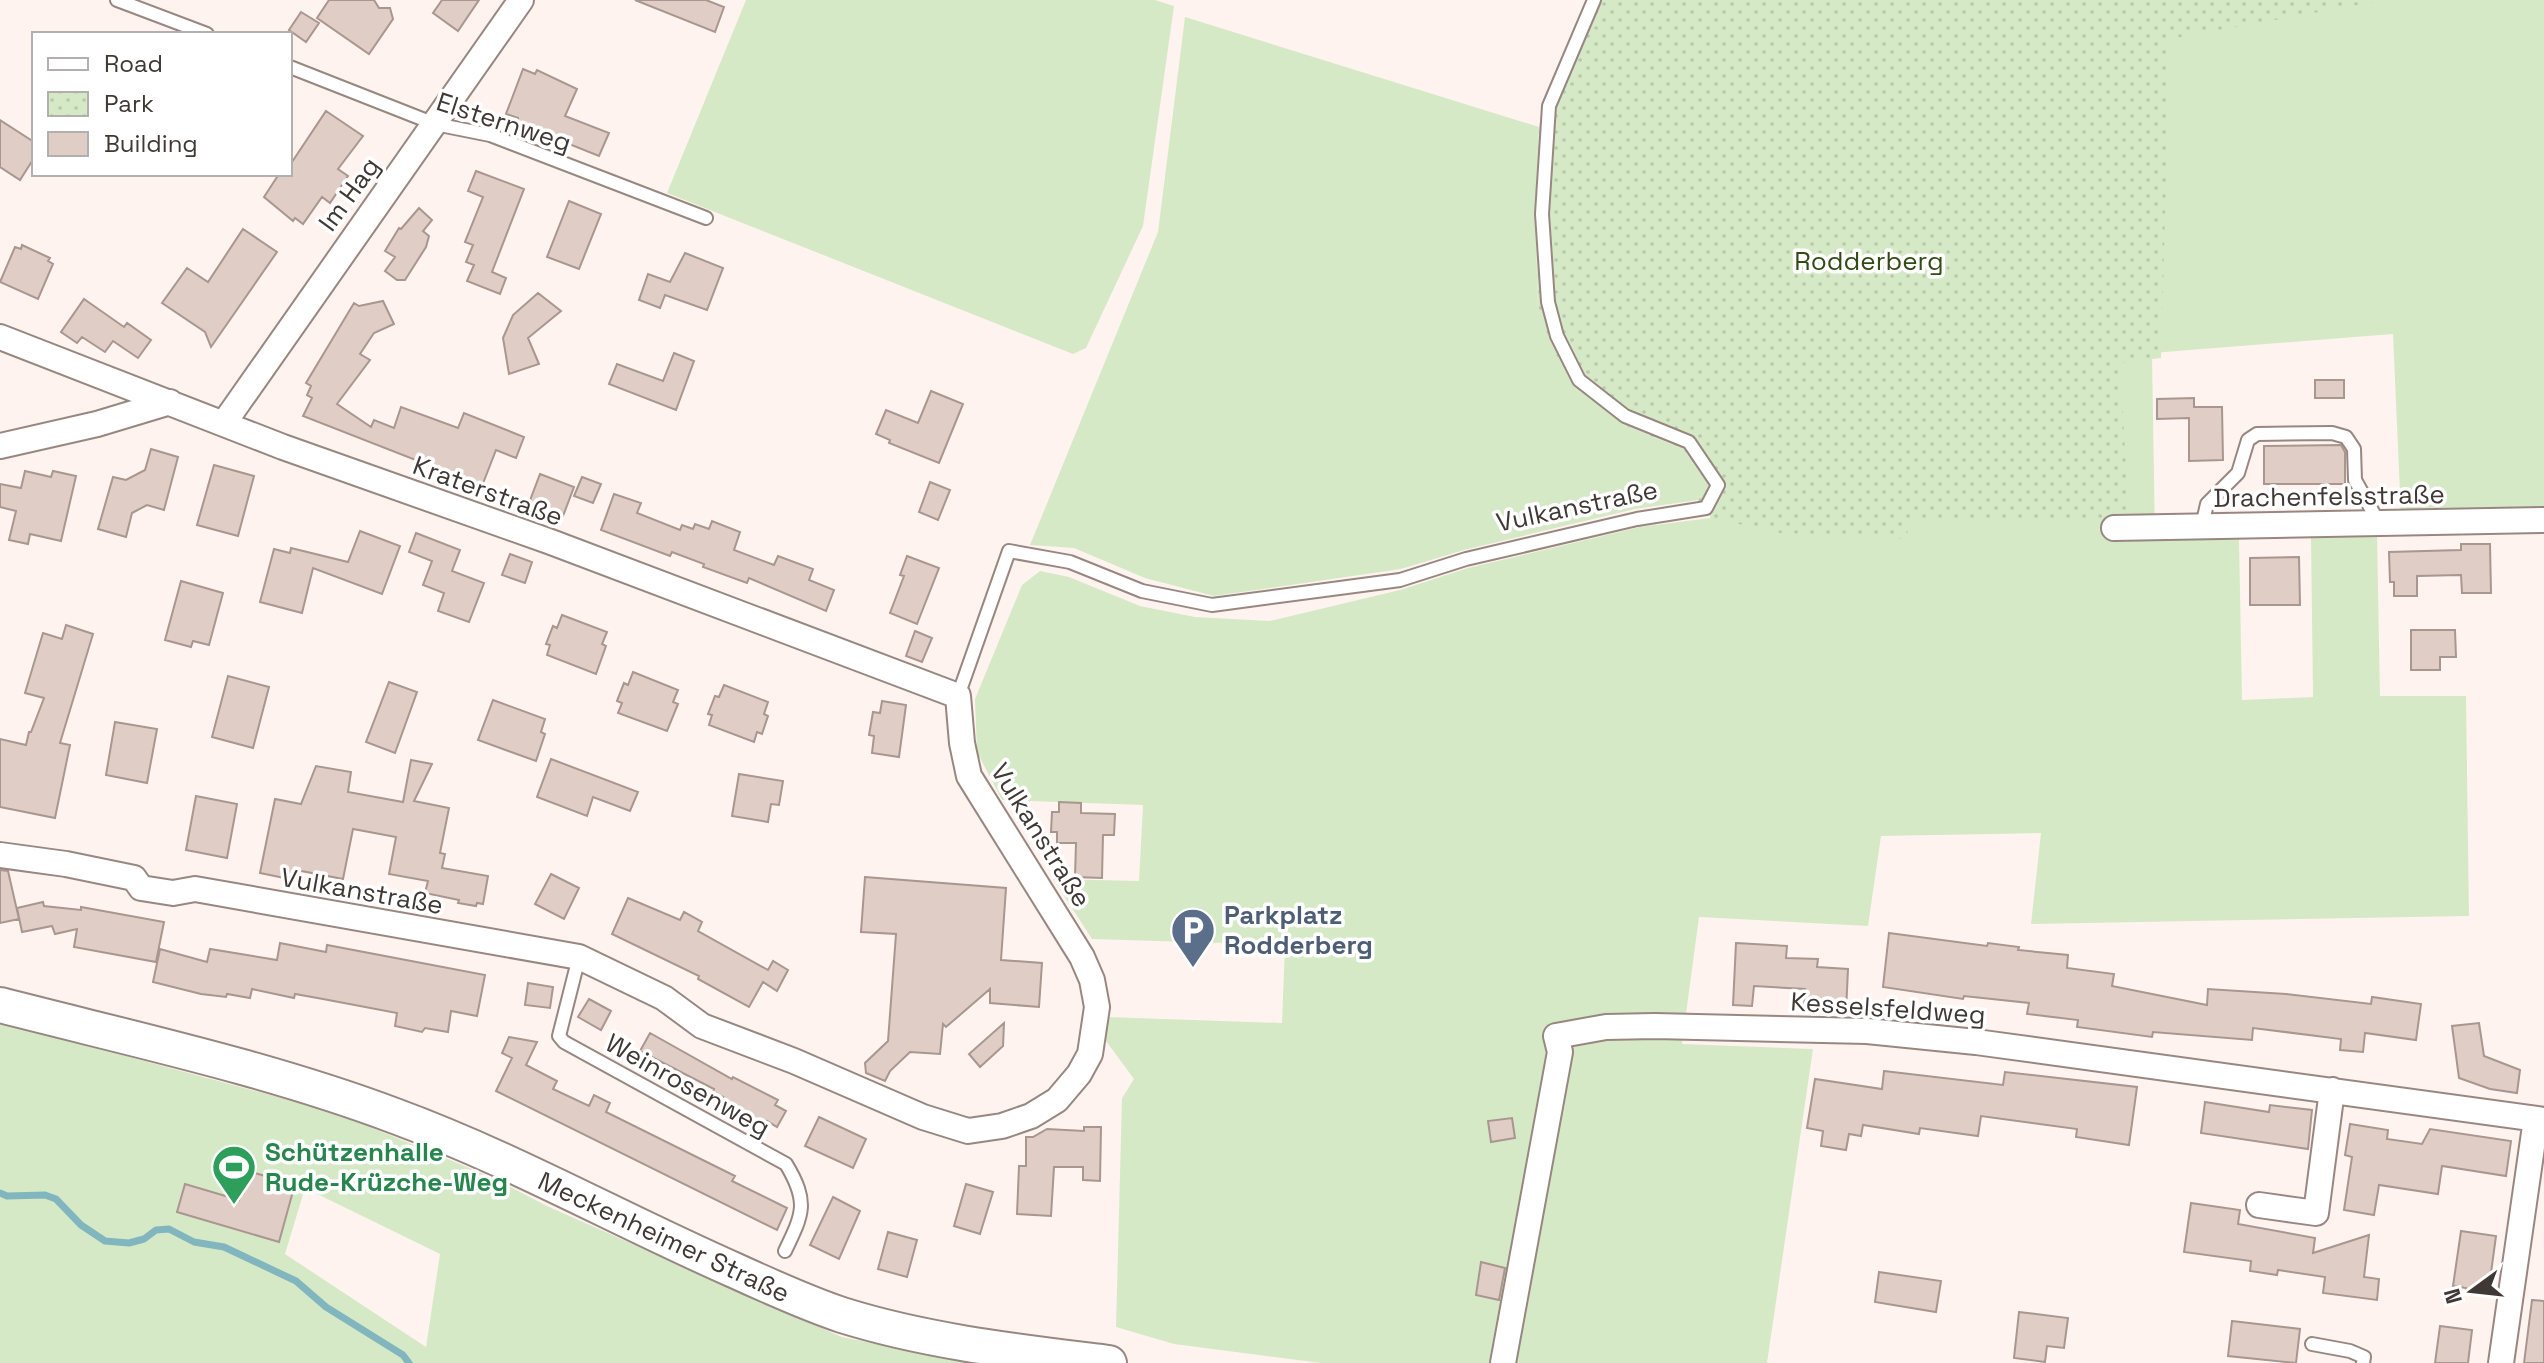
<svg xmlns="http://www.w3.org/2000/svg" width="2544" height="1363" viewBox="0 0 2544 1363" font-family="'Space Grotesk',sans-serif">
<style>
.grass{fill:#d6e9c7;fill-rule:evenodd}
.park{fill:url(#park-dots)}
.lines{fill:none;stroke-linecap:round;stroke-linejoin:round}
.stream{stroke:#82b6be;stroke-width:7}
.building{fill:#e0cdc6;stroke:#a8968f;stroke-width:2}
.service-casing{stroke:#988780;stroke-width:16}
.minor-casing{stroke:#988780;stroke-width:28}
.secondary-casing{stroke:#988780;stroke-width:38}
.service{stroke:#fff;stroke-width:12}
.minor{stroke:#fff;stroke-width:24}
.secondary{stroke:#fff;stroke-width:34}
.labels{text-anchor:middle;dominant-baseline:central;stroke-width:7;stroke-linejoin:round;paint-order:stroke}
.street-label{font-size:26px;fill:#403835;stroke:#fff}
.park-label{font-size:26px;fill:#314b15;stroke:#fff}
.service-label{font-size:26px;font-weight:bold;fill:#4e5e75;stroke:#fff;text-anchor:start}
.leisure-label{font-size:26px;font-weight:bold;fill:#27864d;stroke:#fff;text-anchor:start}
</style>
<defs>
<pattern id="park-dots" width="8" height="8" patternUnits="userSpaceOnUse" patternTransform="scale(2)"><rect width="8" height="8" fill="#d6e9c7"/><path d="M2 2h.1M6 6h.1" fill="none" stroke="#b9c9ac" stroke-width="1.8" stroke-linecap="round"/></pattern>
</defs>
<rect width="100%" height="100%" fill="#fff3ef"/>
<!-- grass -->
<path class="grass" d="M746,0H1155L1174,6L1143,226L1086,348L1073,354L667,193Z
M2303,0H2544V514L2401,516L2393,334L2152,353L2155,538H2239L2242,700L2313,697L2311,537L2377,535L2380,696H2466L2469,916L2031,924L2041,833L1881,836L1868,926L1699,917L1682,1044L1813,1049L1767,1363H1321L1174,1344L1116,1327L1122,1098L1134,1079L1106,1041L1107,1017L1282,1023L1285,945L1092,939L1053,879L1139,881L1143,805L1002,800L977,752L975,699L1022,585L1040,571L1069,577L1140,606L1195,617L1270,621L1400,590L1468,568L1640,527L1710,518L1728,483L2137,45Z
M1185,17L1539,127L1535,212L1538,305L1621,424L1683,449L1708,484L1698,500L1635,509L1464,550L1401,569L1214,596L1145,578L1074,548L1030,545L1158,232Z
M0,1022L337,1113L491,1177L547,1206L842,1337L972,1363H0ZM305,1188L440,1254L426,1347L285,1254Z"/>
<!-- park -->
<path class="park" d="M1587,0H2385L2170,39L2161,358L2120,363L2129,518L1908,520L1907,539L1780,533L1711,518L1698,500L1708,483L1683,449L1621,424L1571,385L1549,340L1538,305L1535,212L1539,127L1544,104Z"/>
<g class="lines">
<!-- stream -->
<path class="stream" d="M0,1193L7,1196L45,1195L56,1199L81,1225L105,1241L129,1243L144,1239L156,1230L169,1229L194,1242L224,1247L296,1281L326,1307L403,1355L409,1363"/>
</g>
<!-- building -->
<path class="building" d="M329,0H374L379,8H390L393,19L369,54L317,18Z
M442,0H479L458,31L433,13Z
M635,0H706L724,7L715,32Z
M301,12L319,23L306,42L289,30Z
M523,69L535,74L537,70L577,89L565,116L609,133L599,156L549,136L550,134L518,122V118L506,114Z
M326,111L363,136L338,169L348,176L330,203L322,197L303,224L295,218L293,221L264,197L279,174H290V165Z
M0,120L34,142V158L20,180L0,167Z
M476,171L524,189L492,272L506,278L500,294L467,281L474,265L466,262L473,245L465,242L483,197L468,191Z
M569,201L601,214L579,269L547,257Z
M419,208L432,220L423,231L429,236L426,247L405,280H397L385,271L395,257L385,251L399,228L401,229Z
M243,229L277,252L211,347L205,332L162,303L187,268L208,282Z
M22,245L50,258L48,261L53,264L38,299L0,282L15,247L21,249Z
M685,253L723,268L707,310L665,295L660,308L639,300L648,274L670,282Z
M538,293L561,311L528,338L539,364L509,374L503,338L513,315Z
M84,299L124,327L127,323L151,340L138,358L113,341L105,352L82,337L77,343L61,332Z
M383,301L394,324L374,333L360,354L370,360L337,404L371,427L374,420L394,428L401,407L458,428L464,413L524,437L516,458L496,450L482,486L303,416L312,398L307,395L311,386L306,383L354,303L359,306Z
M674,353L694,361L676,410L609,384L617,364L663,381Z
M2315,380H2344V398H2315Z
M931,391L963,404L939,463L889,443L890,440L876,434L886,410L918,423Z
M2194,398V407H2222L2223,460L2189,461V418L2157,419V399Z
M2341,445L2345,452V484H2264V446Z
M151,449L178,457L164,510L147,505L132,513L126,537L98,529L113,477L126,480L145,470Z
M214,465L254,476L238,536L197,525Z
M25,471L51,477L53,471L76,476L61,541L30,534L28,544L9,540L16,511L0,507V484L21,488Z
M540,474L574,487L563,516L529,503Z
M582,477L601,484L593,503L574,496Z
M930,482L950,490L938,520L919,512Z
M614,494L641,503L637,513L680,530L682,525L693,529L695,524L709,529L712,521L740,532L734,550L774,565L778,556L813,569L809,580L834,590L826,611L749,578L747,583L703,567L704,564L672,552L670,556L601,530Z
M360,531L400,546L382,594L313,568L302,613L260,602L274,549L290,553L291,548L348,562Z
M416,533L460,550L452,571L484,583L469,622L438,611L444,593L423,585L432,561L409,552Z
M2461,544H2490L2491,593H2462L2461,575L2417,576V596H2394V582H2390L2389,552L2461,550Z
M510,554L532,562L525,583L502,575Z
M907,556L939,568L917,624L890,613L904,576L900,575Z
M2299,557L2300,605H2250V558Z
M181,581L223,593L209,645L193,641L191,647L165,640Z
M562,615L607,632L602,644L606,646L596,674L547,655L550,645L546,644L553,626L557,628Z
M66,625L93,634L60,743L70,745L55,818L0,807V739L26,745L29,732H31L44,698L25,693L43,633L62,639Z
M2411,630H2455L2456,657H2440V670H2411Z
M915,631L932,638L922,662L906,656Z
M633,672L678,690L673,702L678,704L667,731L618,713L622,703L617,701L624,683L628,685Z
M228,676L269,687L253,748L212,737Z
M389,682L417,692L395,753L366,742Z
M724,685L768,702L764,714L768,716L762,734L757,732L754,742L709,725L712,715L708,714L715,696L719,697Z
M493,700L545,719L541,732L545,734L536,761L478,740Z
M882,701L906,705L899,757L872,753L874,736L869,735L873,712L880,713Z
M115,722L157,729L147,783L106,775Z
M551,759L638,792L630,811L593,797L587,816L537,797Z
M411,760L432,764L414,801L449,808L440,853L445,854L442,868L488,876L483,904L477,903L476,906L458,903L459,900L425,893L428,881L389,874L396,837L353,829L343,879L296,870L294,880L260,873L275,799L301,804L316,766L351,772L348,792L403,802Z
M739,774L783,781L779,805L771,804L768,822L732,816Z
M196,796L237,804L227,858L186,850Z
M1059,802L1081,803V813L1115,814L1114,835H1103L1102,878L1075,877L1076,843H1057V832H1051L1052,812H1059Z
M0,870L8,871L19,919L0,923Z
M551,874L579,888L564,919L535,904Z
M865,877L1006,888L1001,960L1042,963L1039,1007L990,1003V989L946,1027L943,1024L940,1054L910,1052L890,1071L885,1081L866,1073L865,1063L888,1041L896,934L861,932Z
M628,898L680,920L684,912L702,922L698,931L768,970L773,961L788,970L777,991L763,982L749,1007L698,979L699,976L612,934Z
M43,902L44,906L81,910V907L164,922L156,962L74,947L77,929L55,934L52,926L22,932L17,908Z
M1889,933L1987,946L1988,943L2019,947L2018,950L2068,955L2067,968L2114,974L2112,986L2207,1005L2208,989L2286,994L2371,1004L2372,997L2421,1004L2416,1040L2365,1033L2363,1052L2340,1050L2341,1039L2253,1028L2252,1040L2153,1032L2152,1037L2077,1027L2078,1020L2027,1014L2029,1003L1964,996L1963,999L1883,987Z
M280,943L326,952L327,945L485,975L477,1016L451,1011L448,1032L425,1028L422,1032L395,1026L397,1013L323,999L295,994L294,998L252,989L250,998L227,994L226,997L201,994L153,982L160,949L207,962L210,949L277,960Z
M1736,943L1787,946L1786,958L1818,959L1817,967L1848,969L1846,1012L1804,1009L1805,989L1754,986L1752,1006L1733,1005Z
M528,983L553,987L550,1008L525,1005Z
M589,999L611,1011L601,1030L578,1017Z
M1004,1023L1003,1046L980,1067L969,1054Z
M2479,1023L2484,1056L2520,1070L2517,1093L2490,1089L2459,1078L2452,1026Z
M650,1033L732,1079L733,1077L778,1100L775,1105L786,1111L777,1127L767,1121L765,1125L720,1102L723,1097L713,1092L714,1089L640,1051Z
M509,1037L537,1042L526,1065L557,1081L553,1089L589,1106L594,1095L610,1103L606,1112L735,1176L732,1181L787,1208L777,1230L496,1091L512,1058L502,1053Z
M1884,1071L2003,1085L2005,1072L2137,1087L2129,1145L2076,1137L2077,1129L1981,1116L1978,1136L1920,1128L1919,1134L1863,1125L1861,1136L1849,1134L1846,1150L1821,1146L1823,1131L1807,1128L1815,1079L1882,1089Z
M2205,1102L2269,1112L2270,1105L2312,1110L2308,1149L2201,1133Z
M819,1117L866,1139L853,1168L805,1146Z
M1512,1118L1515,1138L1491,1142L1488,1121Z
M2350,1124L2388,1130L2387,1139L2422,1144L2430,1129L2511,1141L2506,1176L2442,1166L2438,1194L2379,1185L2374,1215L2344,1210L2352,1157L2345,1155Z
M1084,1127H1101L1100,1181L1083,1180V1167H1054L1051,1216L1017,1214L1019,1166H1026V1137H1033L1047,1129L1084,1131Z
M247,1171L295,1184L279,1242L177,1212L185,1184L239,1200Z
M966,1184L993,1192L980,1234L954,1226Z
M833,1197L860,1211L839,1259L810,1245Z
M2191,1203L2240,1210L2238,1224L2315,1238L2313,1253L2369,1235L2364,1277L2379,1279L2377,1300L2323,1293L2325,1277L2278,1270L2277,1275L2250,1271L2251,1261L2184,1252Z
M2461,1231L2496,1236L2488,1295L2466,1292V1288L2453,1286Z
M888,1232L917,1240L907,1277L878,1269Z
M1481,1262L1505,1268L1499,1300L1476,1295Z
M1879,1272L1941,1281L1936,1312L1875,1302Z
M2532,1300L2544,1301V1363H2524Z
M2019,1312L2068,1318L2064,1348L2047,1346L2045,1362L2014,1358Z
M2232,1321L2300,1329L2296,1363L2228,1356Z
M2440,1326L2472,1330L2468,1363H2435Z"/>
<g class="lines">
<!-- service casing -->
<g class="service-casing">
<path id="service" d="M117,0L207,34
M290,67L435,124L490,135L706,218
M2202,526L2207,504L2238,473L2248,440L2257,434L2332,433L2346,437L2354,449L2355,480L2379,523
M958,696L1009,551L1070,562L1142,591L1212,605L1400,580L1466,559L1637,519L1706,508L1718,485L1689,442L1625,416L1579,380L1557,336L1548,302L1542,214L1549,106L1594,0
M579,957L559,1036L564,1042L786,1164C809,1202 803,1214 785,1251
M2312,1344L2350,1351L2364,1357L2363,1363"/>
</g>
<!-- minor casing -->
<g class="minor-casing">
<path id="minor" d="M0,337L283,447L551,542L958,696L962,743L969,776L1082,957L1092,980L1097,1007L1090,1054L1079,1074L1057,1100L1031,1116L1002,1126L968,1131L923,1117L794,1061L702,1026L664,998L579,957L195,889L173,893L141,888L134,878L66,864L0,855
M224,423L521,0
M0,446L97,424L170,402
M2114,528L2544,520
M2259,1205L2316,1213L2332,1090
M1503,1363L1560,1052L1556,1036L1606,1027L1655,1026L1867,1031L1976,1042L2544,1120
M2501,1363L2536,1119"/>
</g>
<!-- secondary casing -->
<g class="secondary-casing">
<path id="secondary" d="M0,1005C132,1039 267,1068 395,1116C512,1159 622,1221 736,1271C771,1287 806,1303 842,1315C928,1342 1020,1352 1109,1363"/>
</g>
<!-- service -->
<use href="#service" class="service"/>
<!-- minor -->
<use href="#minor" class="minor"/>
<!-- secondary -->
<use href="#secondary" class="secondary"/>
</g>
<!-- icons -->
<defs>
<g id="parking-pin" transform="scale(2.3)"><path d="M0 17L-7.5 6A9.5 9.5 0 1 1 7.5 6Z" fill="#5c6f8a" stroke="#fff"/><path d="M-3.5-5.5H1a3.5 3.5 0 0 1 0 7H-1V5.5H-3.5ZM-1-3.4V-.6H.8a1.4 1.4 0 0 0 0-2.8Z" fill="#fff"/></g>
<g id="stadium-pin" transform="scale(2.3)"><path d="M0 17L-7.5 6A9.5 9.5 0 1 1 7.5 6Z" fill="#2e9e5b" stroke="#fff"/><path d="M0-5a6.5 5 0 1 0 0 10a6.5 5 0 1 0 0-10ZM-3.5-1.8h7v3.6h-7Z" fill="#fff"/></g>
</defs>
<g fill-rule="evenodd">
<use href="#parking-pin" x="1193" y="930"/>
<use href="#stadium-pin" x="234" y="1167"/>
</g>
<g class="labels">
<!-- street labels -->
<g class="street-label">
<text transform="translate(504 122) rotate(18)">Elsternweg</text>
<text transform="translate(349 194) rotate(-54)">Im Hag</text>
<text transform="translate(488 491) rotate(20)">Kraterstraße</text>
<text transform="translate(2329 496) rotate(-1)">Drachenfelsstraße</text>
<text transform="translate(1577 506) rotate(-12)">Vulkanstraße</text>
<text transform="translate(1041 835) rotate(58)">Vulkanstraße</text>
<text transform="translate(362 891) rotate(10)">Vulkanstraße</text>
<text transform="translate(1888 1008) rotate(4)">Kesselsfeldweg</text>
<text transform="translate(688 1085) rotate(29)">Weinrosenweg</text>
<text transform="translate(664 1237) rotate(25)">Meckenheimer Straße</text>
</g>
<!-- park labels -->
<g class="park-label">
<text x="1869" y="261">Rodderberg</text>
</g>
<!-- service labels -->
<g class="service-label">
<text x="1224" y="915">Parkplatz<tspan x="1224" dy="30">Rodderberg</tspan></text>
</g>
<!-- leisure labels -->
<g class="leisure-label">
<text x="265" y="1152">Schützenhalle<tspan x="265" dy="30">Rude-Krüzche-Weg</tspan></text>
</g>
</g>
<!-- legend -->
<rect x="32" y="32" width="260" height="144" fill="#ffffff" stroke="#b3afae" stroke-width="2"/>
<rect x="48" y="58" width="40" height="12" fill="#ffffff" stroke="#b3afae" stroke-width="2"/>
<text x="104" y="72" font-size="24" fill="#403835">Road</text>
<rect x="48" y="92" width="40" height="24" fill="url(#park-dots)" stroke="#b3afae" stroke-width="2"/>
<text x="104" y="112" font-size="24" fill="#403835">Park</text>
<rect x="48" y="132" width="40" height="24" fill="#e0cdc6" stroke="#b3afae" stroke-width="2"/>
<text x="104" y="152" font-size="24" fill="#403835">Building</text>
<!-- north arrow -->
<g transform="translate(2472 1291) rotate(255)" stroke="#ffffff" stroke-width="6" paint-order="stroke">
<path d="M0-6L14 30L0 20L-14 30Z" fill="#403835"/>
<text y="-12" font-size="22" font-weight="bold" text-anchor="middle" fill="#403835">N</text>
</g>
</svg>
